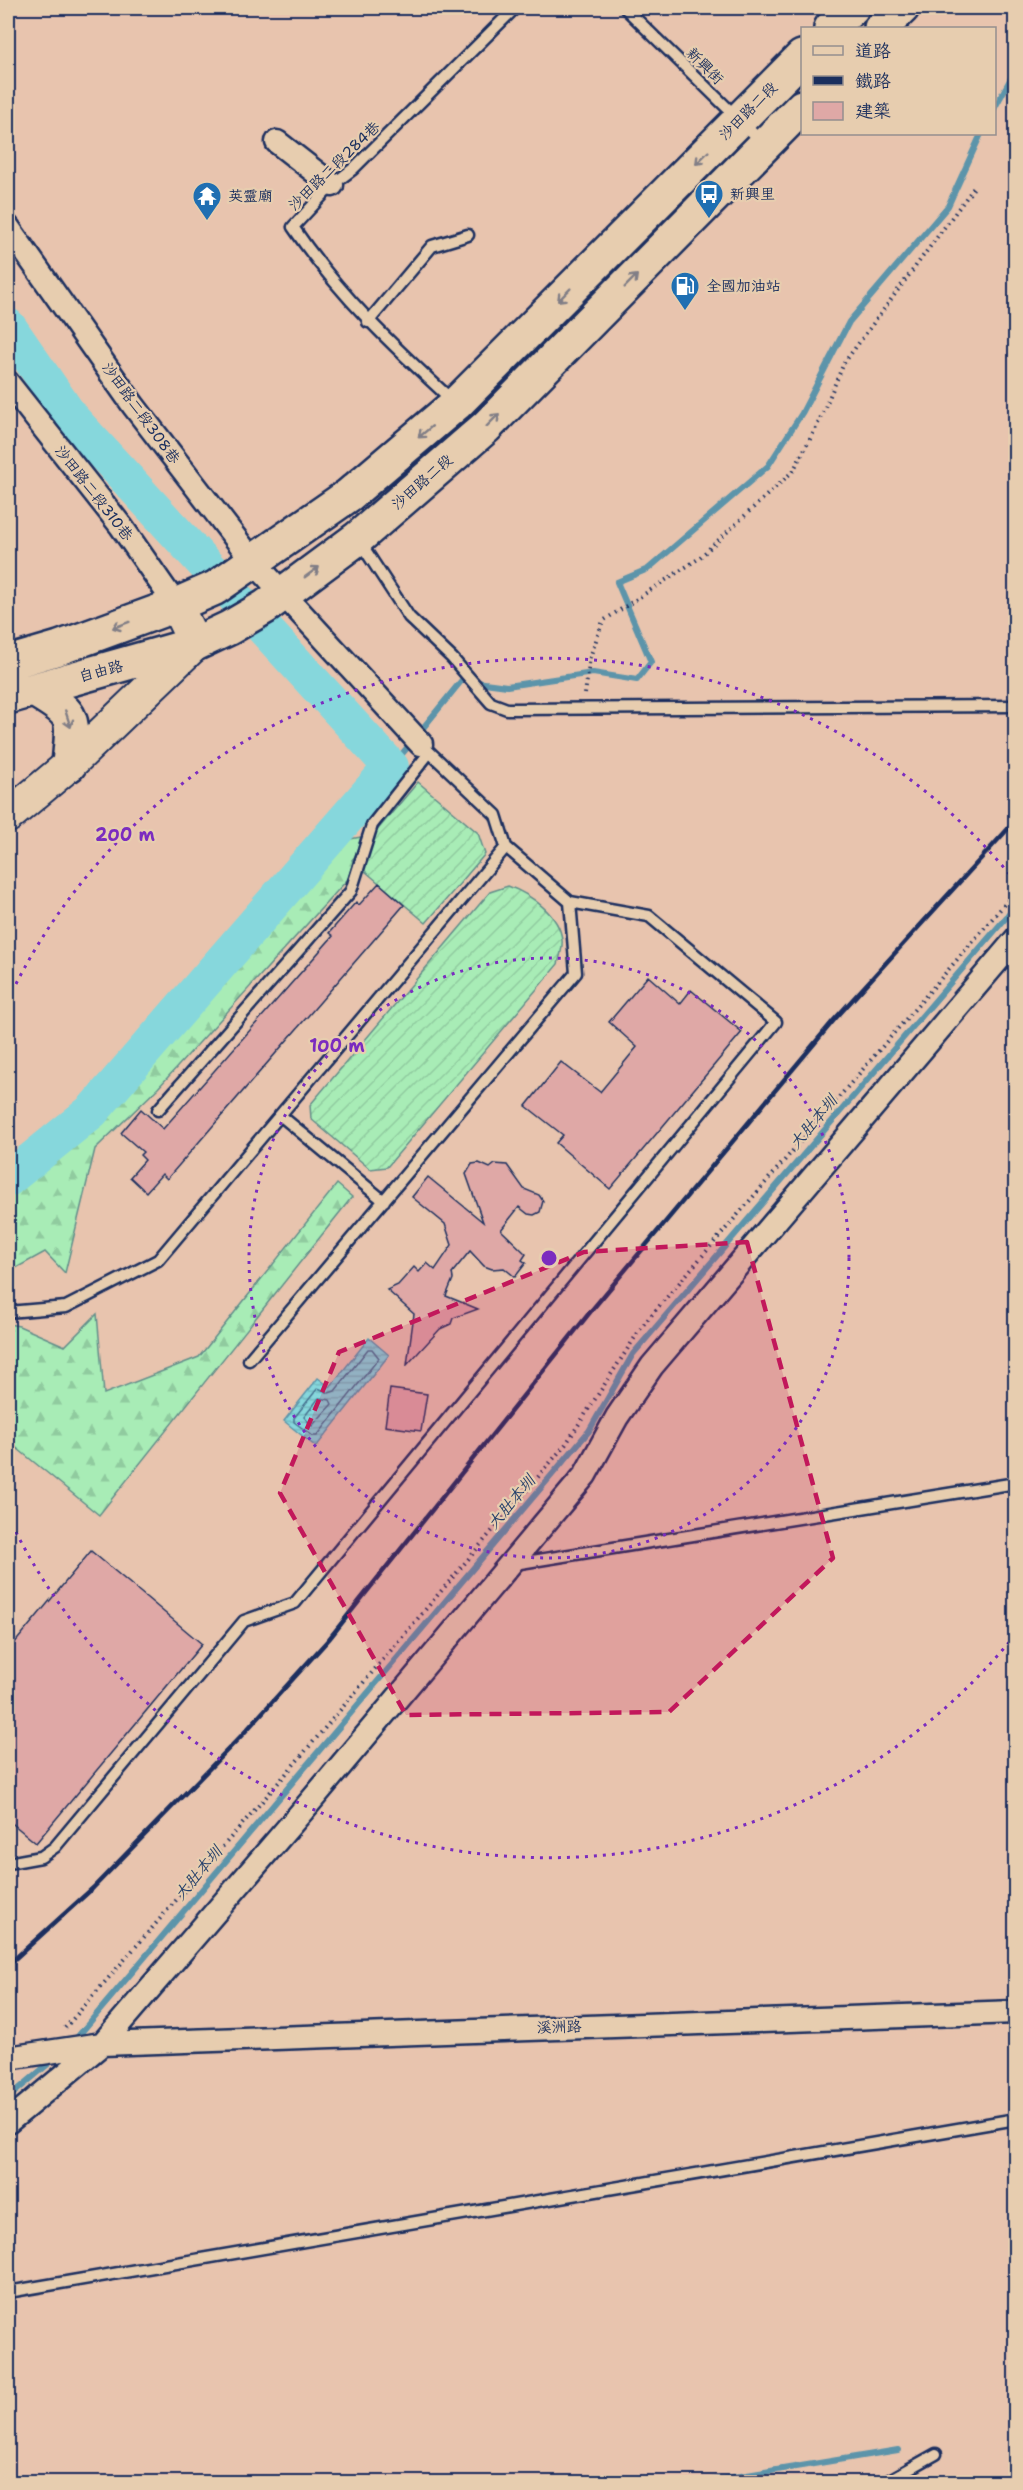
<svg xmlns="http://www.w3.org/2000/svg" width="1023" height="2490" viewBox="0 0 1023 2490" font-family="'Shantell Sans','LXGW WenKai TC',sans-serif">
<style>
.forest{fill:url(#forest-firs);stroke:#628e8a;stroke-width:1.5}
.garden{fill:url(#garden-furrows);stroke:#628e8a;stroke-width:1.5}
.water{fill:url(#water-rules);stroke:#5b94aa;stroke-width:1.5}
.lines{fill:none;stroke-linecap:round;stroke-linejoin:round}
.shore{stroke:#467290;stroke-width:1.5}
.stream{stroke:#5b94aa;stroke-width:6}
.river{stroke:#86d7dc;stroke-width:36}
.building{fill:#dfa8a6;stroke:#1b2f5e;stroke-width:1.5}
.lane-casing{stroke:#1b2f5e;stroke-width:15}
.street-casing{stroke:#1b2f5e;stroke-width:27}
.secondary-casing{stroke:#1b2f5e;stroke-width:36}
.primary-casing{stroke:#1b2f5e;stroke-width:38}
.path{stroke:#1b2f5e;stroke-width:4;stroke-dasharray:1.5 4.5;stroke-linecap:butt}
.lane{stroke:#e7cdaf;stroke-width:10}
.street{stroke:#e7cdaf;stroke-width:22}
.secondary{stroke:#e7cdaf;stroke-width:32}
.primary{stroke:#e7cdaf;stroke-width:33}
.rail{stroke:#1b2f5e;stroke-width:4.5}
.oneway{stroke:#817e86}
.marked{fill:#c2185b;fill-opacity:0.2;stroke:#c2185b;stroke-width:4.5;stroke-dasharray:12 8;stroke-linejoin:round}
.ring{fill:none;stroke:#7b2cbf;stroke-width:3;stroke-dasharray:3 6}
.labels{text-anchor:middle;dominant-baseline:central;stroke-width:4.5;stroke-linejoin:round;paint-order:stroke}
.street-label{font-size:15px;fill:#1b2f5e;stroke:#e7cdaf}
.poi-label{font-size:15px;fill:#1b2f5e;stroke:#e7cdaf;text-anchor:start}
.water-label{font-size:16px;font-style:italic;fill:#26406b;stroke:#e7cdaf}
.centre{fill:#7b2cbf;stroke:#e7cdaf;stroke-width:3}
.ring-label{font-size:18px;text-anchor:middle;font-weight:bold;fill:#7b2cbf;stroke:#e7cdaf;stroke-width:4.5;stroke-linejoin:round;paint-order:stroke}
</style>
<defs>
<pattern id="forest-firs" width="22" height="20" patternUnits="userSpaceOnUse" patternTransform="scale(1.5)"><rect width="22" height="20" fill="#a8ecb6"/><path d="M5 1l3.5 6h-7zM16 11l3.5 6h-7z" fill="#90cb9f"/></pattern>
<pattern id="garden-furrows" width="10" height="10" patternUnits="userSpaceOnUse" patternTransform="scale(1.5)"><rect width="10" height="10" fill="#a8ecb6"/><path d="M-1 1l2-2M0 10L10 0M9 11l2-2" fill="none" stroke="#90cb9f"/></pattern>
<pattern id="water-rules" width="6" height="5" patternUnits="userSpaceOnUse" patternTransform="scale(1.5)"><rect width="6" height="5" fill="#86d7dc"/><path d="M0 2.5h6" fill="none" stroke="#73b9bf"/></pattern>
</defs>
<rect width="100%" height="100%" fill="#e8c4ae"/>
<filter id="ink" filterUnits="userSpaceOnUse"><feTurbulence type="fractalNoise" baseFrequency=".0167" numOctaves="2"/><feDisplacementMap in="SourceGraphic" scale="12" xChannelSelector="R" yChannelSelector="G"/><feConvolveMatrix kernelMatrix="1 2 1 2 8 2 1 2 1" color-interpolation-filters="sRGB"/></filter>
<g filter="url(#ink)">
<!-- forest -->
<path class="forest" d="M361,837L348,879L158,1088L95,1149L65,1273L45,1252L14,1269L8,1279V1183L61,1141L318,845Z
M337,1184L352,1197L99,1515L8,1441V1324L19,1326L65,1346L97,1314L104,1394L199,1357Z"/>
<!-- garden -->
<path class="garden" d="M418,782L478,833L485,854L426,923L352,860Z
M508,886C530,894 560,915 562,940C563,948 560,956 558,964L387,1167L370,1169L311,1119L310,1105L490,892Z"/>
<!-- water -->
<path class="water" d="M369,1338L389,1355L316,1447L284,1421L318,1378L330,1387Z"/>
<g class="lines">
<!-- shore -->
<path class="shore" d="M368,1349H372L379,1358L317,1436H313L294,1422V1418L318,1388L329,1393L335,1391Z
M319,1398L330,1400L332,1404L312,1426L304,1417Z"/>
<!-- stream -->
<path class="stream" d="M994,109L1016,69
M418,734L462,680L507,686L593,673L637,680L651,662L617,582L648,569L768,466L802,413L849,322L948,206L981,134
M391,767L412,742
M74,2041L589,1431L633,1354L1016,906
M8,2098L53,2060
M704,2482L898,2450"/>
<!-- river -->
<path class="river" d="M8,326L71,418L391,767L92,1111L8,1179"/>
</g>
<!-- building -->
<path class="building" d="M379,883L404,905L167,1179L162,1174L146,1192L130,1177L145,1160L140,1155L143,1152L121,1133L141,1109L163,1129L333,936L329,933L356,902L359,905Z
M648,976L680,1004L691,990L742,1032L610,1189L556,1143L563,1135L526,1106L561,1062L600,1092L637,1047L609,1022Z
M479,1163L490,1168L495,1164L507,1165L524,1189L539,1195L543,1201L540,1212L534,1215L528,1214L519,1207L501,1230L526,1254L522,1260L526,1263L515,1277L504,1268L492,1269L484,1266L470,1251L452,1273L453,1279L446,1296L478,1309L453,1318L451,1324L440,1329L407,1365L414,1314L387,1290L398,1285L414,1267L419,1272L427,1263L435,1270L452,1245L445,1224L412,1197L428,1177L483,1222L466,1174L472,1164Z
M390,1389L427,1394L421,1431L385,1426Z
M91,1551L202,1644L36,1843L8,1820V1651Z"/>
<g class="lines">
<!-- lane casing -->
<g class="lane-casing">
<path id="lane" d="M625,8L762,142
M368,322L432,246L468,235
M454,402C395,348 338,294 293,227L332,185L353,169L515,8
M360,542L409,617L452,658L491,703L507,709L1016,706
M158,1110L351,891L372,825L429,753
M280,1115L384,1201
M8,1312L66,1307L158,1260L506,847
M249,1360L576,973L570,902L506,847L496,815L421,744
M514,1564L1016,1483
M8,1863L41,1857L55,1847L244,1621L295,1603L776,1022L649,916L570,902
M8,2292L1016,2119
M886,2482L936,2454"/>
</g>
<!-- street casing -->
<g class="street-casing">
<path id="street" d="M277,142L332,185
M8,227L133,405L253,561L421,744
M8,383L121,526L176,605
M8,2058L102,2044L1016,2012
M8,2122L102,2044L305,1808L585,1475L617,1417L652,1366L1016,939"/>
</g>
<!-- secondary casing -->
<g class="secondary-casing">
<path id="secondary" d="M8,816L69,765L195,644L176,605"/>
</g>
<!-- primary casing -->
<g class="primary-casing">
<path id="primary" d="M831,28L852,8
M881,28L902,8
M8,663L59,648L176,605L215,588L349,495L456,404L802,57
M34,690C78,716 73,716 69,765
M8,697L195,644L229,628L265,607L358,538L486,427L802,107"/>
</g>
<!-- path -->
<path class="path" d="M585,694L590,657L603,621L698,559L793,471L817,426L844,363L975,186
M65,2028L285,1775L566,1444L643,1325L1016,891"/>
<!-- lane -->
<use href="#lane" class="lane"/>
<!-- street -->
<use href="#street" class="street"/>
<!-- secondary -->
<use href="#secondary" class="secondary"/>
<!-- primary -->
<use href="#primary" class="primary"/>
<!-- rail -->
<path class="rail" d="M8,1965L93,1888L243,1734L329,1639L591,1311L834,1020L1016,820"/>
</g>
<!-- one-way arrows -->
<defs><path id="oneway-shaft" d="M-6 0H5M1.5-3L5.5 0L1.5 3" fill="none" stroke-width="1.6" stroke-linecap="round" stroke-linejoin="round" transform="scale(1.5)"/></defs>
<g class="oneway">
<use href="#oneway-shaft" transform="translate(702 158) rotate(135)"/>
<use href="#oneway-shaft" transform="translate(631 281) rotate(-45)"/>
<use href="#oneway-shaft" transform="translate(564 295) rotate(135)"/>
<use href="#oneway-shaft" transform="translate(493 420) rotate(-45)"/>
<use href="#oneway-shaft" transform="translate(425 432) rotate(140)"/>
<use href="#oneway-shaft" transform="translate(312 572) rotate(-36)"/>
<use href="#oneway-shaft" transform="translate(121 625) rotate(160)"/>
<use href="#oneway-shaft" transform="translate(68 719) rotate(72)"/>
</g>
</g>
<!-- marked area -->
<path class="marked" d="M747,1242L833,1558L669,1712L406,1715L280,1493L339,1352L584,1252Z"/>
<!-- distance rings -->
<g class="ring">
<circle cx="549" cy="1258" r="300"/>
<path d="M1015 1635A599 599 0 0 1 8 1516M8 1000A599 599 0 0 1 1015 881"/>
</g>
<!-- icons -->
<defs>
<g id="bus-pin" transform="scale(1.5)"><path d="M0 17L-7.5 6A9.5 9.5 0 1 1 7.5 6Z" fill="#1f6fb2" stroke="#e7cdaf"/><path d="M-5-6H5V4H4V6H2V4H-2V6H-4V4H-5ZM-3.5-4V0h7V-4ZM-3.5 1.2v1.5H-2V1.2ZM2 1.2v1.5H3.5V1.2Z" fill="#fff"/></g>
<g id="temple-pin" transform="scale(1.5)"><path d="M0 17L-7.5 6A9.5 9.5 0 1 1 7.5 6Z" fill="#1f6fb2" stroke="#e7cdaf"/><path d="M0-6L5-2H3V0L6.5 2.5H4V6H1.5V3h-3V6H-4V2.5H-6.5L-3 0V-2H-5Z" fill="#fff"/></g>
<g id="fuel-pin" transform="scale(1.5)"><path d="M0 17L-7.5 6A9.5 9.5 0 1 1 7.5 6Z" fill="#1f6fb2" stroke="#e7cdaf"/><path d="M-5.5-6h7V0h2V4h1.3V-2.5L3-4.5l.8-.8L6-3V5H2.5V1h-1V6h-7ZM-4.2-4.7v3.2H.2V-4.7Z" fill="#fff"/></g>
</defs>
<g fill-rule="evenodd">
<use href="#bus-pin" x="709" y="194"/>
<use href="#temple-pin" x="207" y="196"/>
<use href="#fuel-pin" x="685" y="286"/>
</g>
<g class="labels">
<!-- street labels -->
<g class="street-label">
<text transform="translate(705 66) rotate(45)">新興街</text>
<text transform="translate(748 111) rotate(-45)">沙田路二段</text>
<text transform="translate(334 166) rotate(-44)">沙田路二段284巷</text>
<text transform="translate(141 413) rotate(54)">沙田路二段308巷</text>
<text transform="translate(422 482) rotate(-41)">沙田路二段</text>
<text transform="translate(94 493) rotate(52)">沙田路二段310巷</text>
<text transform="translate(101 671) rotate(-15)">自由路</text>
<text transform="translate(559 2027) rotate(-2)">溪洲路</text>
</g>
<!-- poi labels -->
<g class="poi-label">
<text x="730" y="194">新興里</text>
<text x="228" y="196">英靈廟</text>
<text x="706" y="286">全國加油站</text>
</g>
<!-- water labels -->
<g class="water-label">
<text transform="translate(813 1122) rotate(-50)">大肚本圳</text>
<text transform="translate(511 1502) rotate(-50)">大肚本圳</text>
<text transform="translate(198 1873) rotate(-50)">大肚本圳</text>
</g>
</g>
<circle cx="549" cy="1258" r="9" class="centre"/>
<g class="ring-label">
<text x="125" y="841">200 m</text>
<text x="337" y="1052">100 m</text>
</g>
<!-- margin -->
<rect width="1023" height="2490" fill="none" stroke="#e7cdaf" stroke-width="30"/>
<rect x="15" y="15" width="993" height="2460" fill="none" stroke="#1b2f5e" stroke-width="2" filter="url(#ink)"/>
<!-- legend -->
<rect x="801" y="27" width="195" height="108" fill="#e7cdaf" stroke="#958e8f" stroke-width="1.5"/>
<rect x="813" y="46" width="30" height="9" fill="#e7cdaf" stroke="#958e8f" stroke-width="1.5"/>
<text x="855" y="57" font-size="18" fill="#1b2f5e">道路</text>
<rect x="813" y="76" width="30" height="9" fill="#1b2f5e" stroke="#958e8f" stroke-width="1.5"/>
<text x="855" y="87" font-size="18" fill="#1b2f5e">鐵路</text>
<rect x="813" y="102" width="30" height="18" fill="#dfa8a6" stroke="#958e8f" stroke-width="1.5"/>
<text x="855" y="117" font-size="18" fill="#1b2f5e">建築</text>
</svg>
